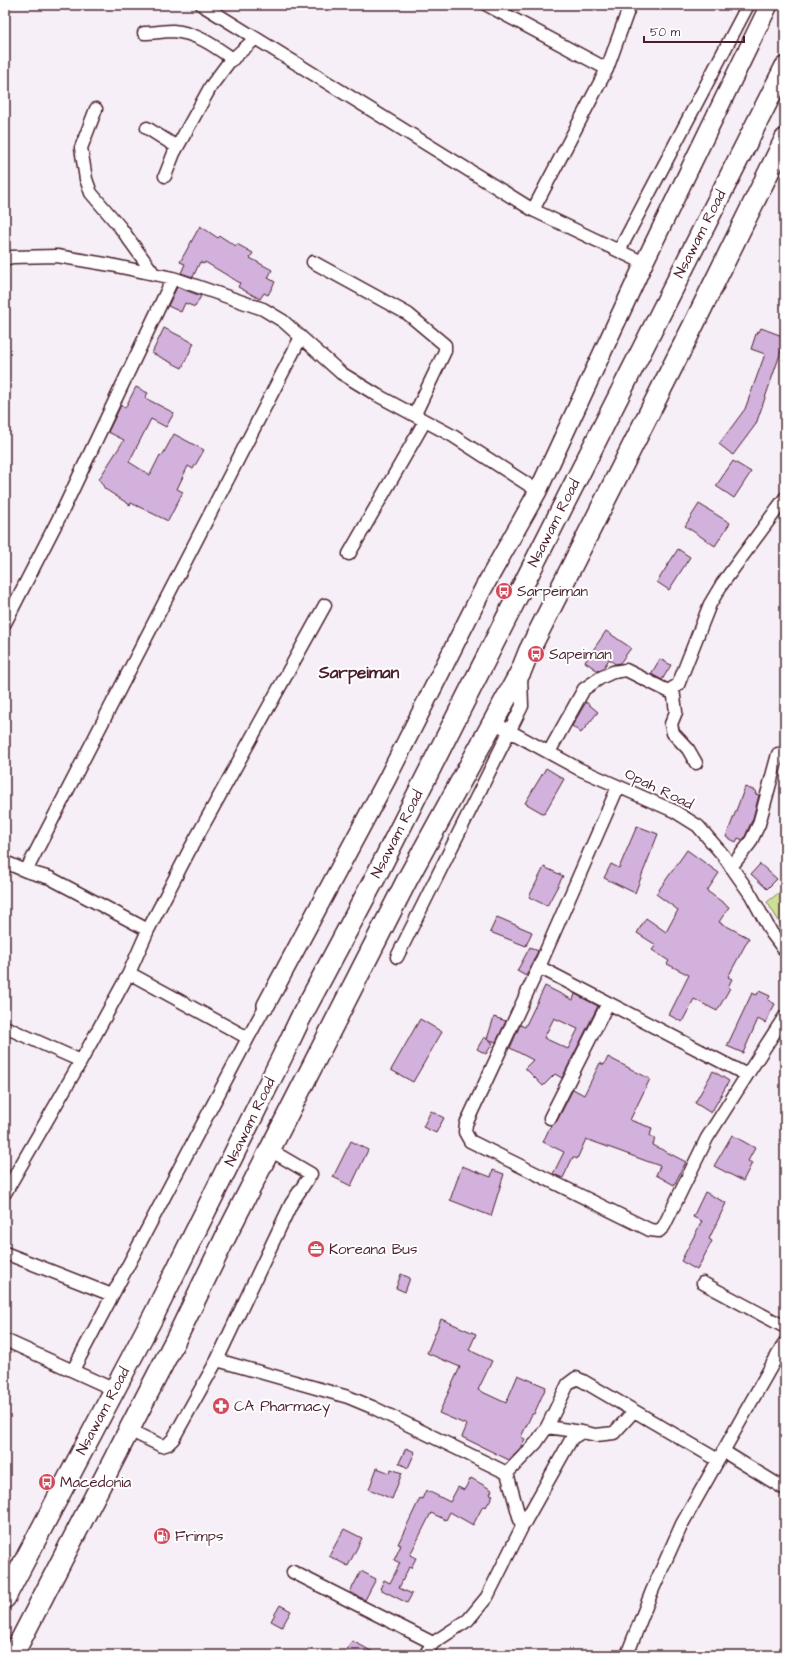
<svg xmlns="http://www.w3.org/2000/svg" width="790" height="1660" viewBox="0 0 790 1660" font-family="'Architects Daughter',sans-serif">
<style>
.green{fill:#ccdf93;stroke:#8b7f5f}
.building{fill:#d2b1dd;stroke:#4a1f2b;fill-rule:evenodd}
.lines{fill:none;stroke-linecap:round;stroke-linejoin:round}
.minor-casing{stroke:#4a1f2b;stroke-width:15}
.secondary-casing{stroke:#4a1f2b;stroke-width:20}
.trunk-casing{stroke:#4a1f2b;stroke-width:23}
.minor{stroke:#fff;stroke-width:12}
.secondary{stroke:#fff;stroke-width:17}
.trunk{stroke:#fff;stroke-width:20}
.labels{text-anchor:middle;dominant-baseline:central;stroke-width:4;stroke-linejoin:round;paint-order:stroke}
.street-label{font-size:15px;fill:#4a1f2b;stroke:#fff}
.poi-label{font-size:15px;fill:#4a1f2b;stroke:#fff;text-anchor:start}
.quarter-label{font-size:17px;font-weight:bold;fill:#4a1f2b;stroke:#fff}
</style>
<rect width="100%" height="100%" fill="#f6eff8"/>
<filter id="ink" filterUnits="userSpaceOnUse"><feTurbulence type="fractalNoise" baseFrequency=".025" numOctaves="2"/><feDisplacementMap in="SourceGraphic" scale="8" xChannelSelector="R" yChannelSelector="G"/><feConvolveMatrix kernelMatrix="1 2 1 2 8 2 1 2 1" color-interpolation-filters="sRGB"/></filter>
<g filter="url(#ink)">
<!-- green -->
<path class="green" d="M785,888V931L767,902Z"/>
<!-- building -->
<path class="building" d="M200,226L218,238L220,236L236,246L237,244L253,253L250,258L272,270L268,278L275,282L268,295L264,293L260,299L238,287L240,283L205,262L204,264L200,262L193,277L181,273L185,264L180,262Z
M177,287L201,296L195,307L185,303L181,312L168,306Z
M164,328L194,343L182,368L152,353Z
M761,328L785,337V340L756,424L733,455L719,444L745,409L765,354L751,349L757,331L759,332Z
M136,387L148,393L145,398L174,413L166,427L151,419L129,462L150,475L160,455L162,456L174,434L204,450L193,469L188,466L177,489L183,492L168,521L131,503L130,505L105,489L99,479L124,440L108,432L121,405L125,408Z
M733,461L751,472L734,498L716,486Z
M699,504L730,523L715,546L685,526Z
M678,549L690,557L669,590L657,582Z
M606,631L631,648L620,663L615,664L609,659L603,669L598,671L585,662Z
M660,659L671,665L662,680L651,674Z
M586,702L598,712L581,733L572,726Z
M546,768L564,779L544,814L525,803Z
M745,787L756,791L755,794L759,795L753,818L744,839L743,840L738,838L736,842L726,837Z
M637,826L658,834L635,893L604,878L611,864L619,868Z
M687,850L719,873L707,891L729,907L719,922L749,938L728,977L732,979L728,987L730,988L717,1011L694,999L682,1022L669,1015L689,975L667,964L669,961L652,950L656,945L637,933L646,918L666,932L678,910L656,894Z
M760,864L777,879L767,889L751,874Z
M544,867L563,876L547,906L529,897Z
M497,917L532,932L526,946L490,932Z
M530,947L538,951L526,976L517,971Z
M545,986L573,1000L575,994L598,1006L562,1078L555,1074L543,1086L525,1068L533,1060L510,1048L520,1025L525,1027ZM554,1018L578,1029L568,1049L544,1038Z
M759,991L770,996L768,1000L775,1004L765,1023L758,1019L743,1053L727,1046L752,993L757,995Z
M494,1017L506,1021L496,1042L487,1039Z
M420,1019L442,1032L413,1082L391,1070Z
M484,1037L493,1043L486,1054L477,1049Z
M608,1057L650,1079L630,1120L652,1128L650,1136L655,1138L653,1145L686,1162L674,1185L656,1175L660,1166L586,1139L577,1159L573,1157L563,1178L553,1174L564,1152L543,1142L550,1127L557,1121L573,1089L584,1095L600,1063L604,1065Z
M713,1071L729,1081L711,1113L695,1103Z
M431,1111L444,1118L436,1133L423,1127Z
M732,1135L755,1148L748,1161L752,1163L743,1181L714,1166Z
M351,1141L368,1150L351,1186L333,1177Z
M462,1166L491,1177L493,1170L504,1174L491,1216L450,1200Z
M705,1192L726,1203L709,1239L712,1241L697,1270L681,1261L702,1221L693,1217Z
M401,1274L410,1278L405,1292L396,1288Z
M441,1319L476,1334L469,1350L492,1361L478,1390L506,1403L518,1375L546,1387L534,1414H532L521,1437L525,1439L520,1448L509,1460L462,1437L467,1425L439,1413L460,1367L427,1353Z
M406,1448L415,1452L408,1468L399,1463Z
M377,1468L390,1473L391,1469L402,1473L392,1499L369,1489Z
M471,1478L492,1490L490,1494L493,1495L486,1507L483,1506L473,1525L450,1512L446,1520L431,1513L410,1555L416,1558L411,1568L409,1567L399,1588L412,1594L407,1603L380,1589L384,1580L390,1583L400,1563L394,1560L401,1545L398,1544L420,1498L422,1499L426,1490L450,1502L458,1487L464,1490Z
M344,1529L362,1538L348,1566L329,1556Z
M361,1571L376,1579L365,1600L350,1592Z
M280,1605L291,1611L282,1627L271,1621Z
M352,1641L364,1647L378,1655H344Z"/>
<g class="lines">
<!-- minor casing -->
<g class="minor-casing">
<path id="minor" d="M202,5L533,210L644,263
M487,5L607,69
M144,33C154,33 164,31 173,31C197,33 214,46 233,59
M96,109L81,148L86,179L91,193L120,227L154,274
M147,128L177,147
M165,176L174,153L211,86L229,62L255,39
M533,210L607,69L630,5
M619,251L748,5
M5,259L12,257L57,256L111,265L173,278L263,309L283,321L341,373L377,395L453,436L538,491
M313,262L408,314L445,345V351L415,414
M349,554L425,421
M5,623L63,510L173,278
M673,689L676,712L671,724L673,733L688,749L696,763
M493,722L579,769L674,811L698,826L723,855L751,895L771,932L785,951
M549,752L584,689L600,678L613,672L626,670L668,691L678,685L710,604L722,584L785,498
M618,787L539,967L466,1124L465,1132L470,1141L650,1230L659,1231L664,1226L707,1138L747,1075
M5,862L26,871L50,878L148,930
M731,867L750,843L759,824L778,754
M26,871L301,337
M397,957L522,706L521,676
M539,967L747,1075L785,1016
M5,1027L81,1061
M248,1038L266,1005
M550,1118L608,1003
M5,1193L81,1061L129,973L148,930L189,851L325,605
M5,1253L112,1295
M703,1283L785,1327
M5,1340L115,1390
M217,1360L348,1397L372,1407L507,1473L522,1527
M73,1370L248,1038L129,973
M547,1427L582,1432
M129,1430L162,1446L168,1444L173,1439L217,1360L291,1204L311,1174L270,1150
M723,1451L785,1489
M507,1473L536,1443L547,1427L568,1384L576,1378L583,1381L718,1460
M293,1572L433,1643
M425,1655L433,1643L468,1620L487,1597L522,1527L572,1438L582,1432L596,1435L614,1433L634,1411
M627,1655L652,1591L682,1524L785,1342"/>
</g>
<!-- secondary casing -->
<g class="secondary-casing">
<path id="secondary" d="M266,1005L387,779L483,589L538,491L644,263L769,5"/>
</g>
<!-- trunk casing -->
<g class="trunk-casing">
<path id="trunk" d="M5,1598L154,1315L282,1057L300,1019L375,878L785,67
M13,1655L180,1331L228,1232L407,880L521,671L529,651L692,328L785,139"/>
</g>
<!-- minor -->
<use href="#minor" class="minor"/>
<!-- secondary -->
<use href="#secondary" class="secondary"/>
<!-- trunk -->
<use href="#trunk" class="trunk"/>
</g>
</g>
<!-- icons -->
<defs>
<g id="bus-disc" transform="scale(0.9)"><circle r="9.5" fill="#d1495b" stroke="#fff"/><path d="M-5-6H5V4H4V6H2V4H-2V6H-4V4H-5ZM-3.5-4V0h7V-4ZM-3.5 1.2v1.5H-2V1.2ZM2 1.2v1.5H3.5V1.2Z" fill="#fff"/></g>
<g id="office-disc" transform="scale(0.9)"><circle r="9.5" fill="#d1495b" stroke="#fff"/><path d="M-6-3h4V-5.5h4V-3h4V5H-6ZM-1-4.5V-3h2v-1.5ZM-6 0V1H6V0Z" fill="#fff"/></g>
<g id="pharmacy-disc" transform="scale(0.9)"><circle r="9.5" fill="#d1495b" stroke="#fff"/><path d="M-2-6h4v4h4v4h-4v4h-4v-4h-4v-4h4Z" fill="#fff"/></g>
<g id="fuel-disc" transform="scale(0.9)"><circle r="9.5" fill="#d1495b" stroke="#fff"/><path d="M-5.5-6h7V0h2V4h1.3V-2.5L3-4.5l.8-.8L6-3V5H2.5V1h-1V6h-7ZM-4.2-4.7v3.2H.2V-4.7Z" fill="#fff"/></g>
</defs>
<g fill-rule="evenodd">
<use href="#bus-disc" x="504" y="591"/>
<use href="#bus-disc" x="536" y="654"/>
<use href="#office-disc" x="316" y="1249"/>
<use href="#pharmacy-disc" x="221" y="1406"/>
<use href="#bus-disc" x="47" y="1482"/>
<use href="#fuel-disc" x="162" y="1536"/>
</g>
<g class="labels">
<!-- street labels -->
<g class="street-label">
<text transform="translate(700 234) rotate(-63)">Nsawam Road</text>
<text transform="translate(554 523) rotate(-63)">Nsawam Road</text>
<text transform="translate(659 789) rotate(26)">Opah Road</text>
<text transform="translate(397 834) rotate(-63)">Nsawam Road</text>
<text transform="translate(250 1122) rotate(-64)">Nsawam Road</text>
<text transform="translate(103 1411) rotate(-62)">Nsawam Road</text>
</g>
<!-- poi labels -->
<g class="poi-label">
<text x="517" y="591">Sarpeiman</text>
<text x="549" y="654">Sapeiman</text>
<text x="329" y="1249">Koreana Bus</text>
<text x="234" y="1406">CA Pharmacy</text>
<text x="60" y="1482">Macedonia</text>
<text x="175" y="1536">Frimps</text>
</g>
<!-- quarter labels -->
<g class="quarter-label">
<text x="359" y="673">Sarpeiman</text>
</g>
</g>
<!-- margin -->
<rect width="790" height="1660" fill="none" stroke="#fff" stroke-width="20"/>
<rect x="10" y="10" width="770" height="1640" fill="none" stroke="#4a1f2b" stroke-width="1.5" filter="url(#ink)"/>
<!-- scale -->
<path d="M644 36v6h100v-6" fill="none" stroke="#4a1f2b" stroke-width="2"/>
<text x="650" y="36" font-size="12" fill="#4a1f2b" stroke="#ffffff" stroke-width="3" paint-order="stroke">50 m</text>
</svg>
